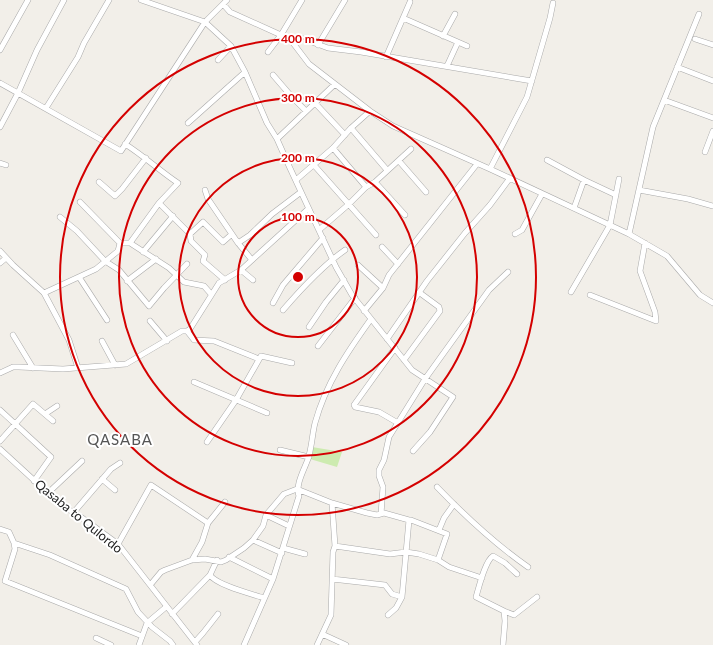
<svg xmlns="http://www.w3.org/2000/svg" width="713" height="645" viewBox="0 0 713 645" font-family="Lato,sans-serif">
<style>
.grass{fill:#cdebb0}
.lines{fill:none;stroke-linecap:round;stroke-linejoin:round}
.minor-casing{stroke:#a9a9a9;stroke-width:6}
.minor{stroke:#fff;stroke-width:5}
.ring{fill:none;stroke:#d40000;stroke-width:2}
.labels{text-anchor:middle;dominant-baseline:central;stroke-width:4;stroke-linejoin:round;paint-order:stroke}
.street-label{font-size:13px;fill:#222;stroke:#fff}
.quarter-label{font-size:15px;letter-spacing:1px;fill:#555;stroke:#fff}
.centre{fill:#d40000;stroke:#fff;stroke-width:2}
.ring-label{font-size:12px;text-anchor:middle;font-weight:bold;fill:#d40000;stroke:#fff;stroke-width:4;stroke-linejoin:round;paint-order:stroke}
</style>
<rect width="100%" height="100%" fill="#f2efe9"/>
<!-- grass -->
<path class="grass" d="M312,447L342,452L337,467L310,459Z"/>
<g class="lines">
<!-- minor casing -->
<g class="minor-casing">
<path id="minor" d="M141,0L205,22L231,46L245,72L267,123L277,139L289,166L336,267L352,295L412,370L453,397L430,432L413,451
M223,4L227,0
M403,18L467,46
M443,36L455,14
M695,39L713,45
M293,43L301,38L328,48L361,52L532,81
M318,45L345,0
M0,50L28,0
M268,52L281,35L302,0
M386,57L410,2
M218,60L231,46
M447,66L458,42
M677,67L713,81
M273,75L292,97L306,111
M0,83L121,151L205,22L223,4L230,12L281,35L293,43L309,64L370,111L393,126L490,169L629,234L667,256L700,295L713,303
M664,100L713,118
M315,103L345,135
M46,108L78,57L84,43L109,0
M188,123L245,72
M0,127L18,93L37,50L64,0
M351,128L387,170
M277,139L335,84
M125,144C144,156 160,171 178,183L159,203L130,243
M333,148L366,187
M705,152L713,131
M547,160L584,180L616,195
M399,161L426,192
M0,163L6,165
M313,164L376,235
M490,169L527,97L550,18L553,3
M296,180L333,148L351,128L370,111
M99,182L115,196L122,189L146,158
M375,182L405,215
M205,190L208,199L238,243L252,260
M639,190L688,199L713,206
M80,202L120,243H130L169,268L184,282L204,286L211,294
M159,203L190,234
M574,208L584,180
M60,217L77,231L105,261L119,270L149,306L164,288L187,264
M319,230L349,204L366,187L375,182L411,149
M515,234L522,230L542,194
M629,234L653,127L699,14
M238,243L250,235L272,214L301,192
M382,247L398,264
M0,251L13,265L44,293L69,340L78,368
M143,252L173,216
M0,263L6,258
M358,265L383,288
M241,270L253,280
M79,277L107,320
M225,280L203,261L205,255L191,241L190,234L203,222L223,242L232,234
M127,281L156,259
M571,292L610,225L619,179
M44,293L96,269L118,251L120,243
M590,295L656,321L655,312L640,271L645,243
M273,303L283,285L323,238
M283,310C302,288 322,266 345,250
M364,311L383,288L389,275L477,164
M150,321L167,341
M309,327L326,302L344,280
M187,331L194,340L214,341L259,359
M13,335L33,368
M387,339L427,281L465,233L490,205L510,178
M102,341L115,365
M318,346L355,298
M395,348L354,405L355,407L379,412L398,423
M404,360L440,311L439,307L420,293
M0,373L13,367H19L63,369L126,364L182,331H187L190,329L219,283L241,270L308,209
M194,382L267,413
M0,410L51,457L34,481
M45,414L57,406
M0,441L33,404L53,421
M207,442L236,400L261,356L292,363
M0,449L48,493L69,510L74,512L118,544L197,645
M280,450L309,457
M102,479L115,490
M437,487C465,516 495,544 528,567
M48,493L82,461
M74,512L111,469L120,463
M381,514L383,487L379,476V470L384,460L389,437L425,379L489,290L508,272
M266,515L289,526
M0,529L9,532L14,543L50,555L126,589L138,612L152,627L170,641L173,645
M439,530L444,518L454,504
M253,540L282,553
M14,543L15,549L5,581L142,636
M118,544L151,485L208,523
M335,546L390,554L406,552L419,554L438,560L449,567L482,578
M283,548L305,554
M229,557L273,579
M192,560L202,542L208,523L225,502
M517,574L505,563L493,556C485,561 479,587 476,597L504,611L514,615L537,597
M210,575C216,585 252,594 264,598
M332,579L385,585L392,594L402,597
M151,584L161,572L165,570L192,560L205,559L221,562L226,560L244,548L253,540L263,526L266,515L284,494L297,489L332,503L367,513L377,515L384,513L409,520H411L447,534L438,560
M172,614L210,575L217,560
M388,615L396,608L402,597L409,520
M322,634L346,645
M96,638L111,645
M195,642L203,633L218,614
M139,645L147,623L166,607
M244,645L273,579L299,496C295,485 304,470 308,459C312,447 312,435 315,423C326,383 348,351 371,319
M317,645L331,615L333,552L335,546L332,503
M503,645L505,621L504,611"/>
</g>
<!-- minor -->
<use href="#minor" class="minor"/>
</g>
<!-- distance rings -->
<g class="ring">
<circle cx="298" cy="277" r="60"/>
<circle cx="298" cy="277" r="119"/>
<circle cx="298" cy="277" r="179"/>
<circle cx="298" cy="277" r="238"/>
</g>
<g class="labels">
<!-- street labels -->
<g class="street-label">
<text transform="translate(79 516) rotate(39)">Qasaba to Qulordo</text>
</g>
<!-- quarter labels -->
<g class="quarter-label">
<text x="120" y="439">QASABA</text>
</g>
</g>
<circle cx="298" cy="277" r="6" class="centre"/>
<g class="ring-label">
<text x="298" y="43">400 m</text>
<text x="298" y="102">300 m</text>
<text x="298" y="162">200 m</text>
<text x="298" y="221">100 m</text>
</g>
</svg>
